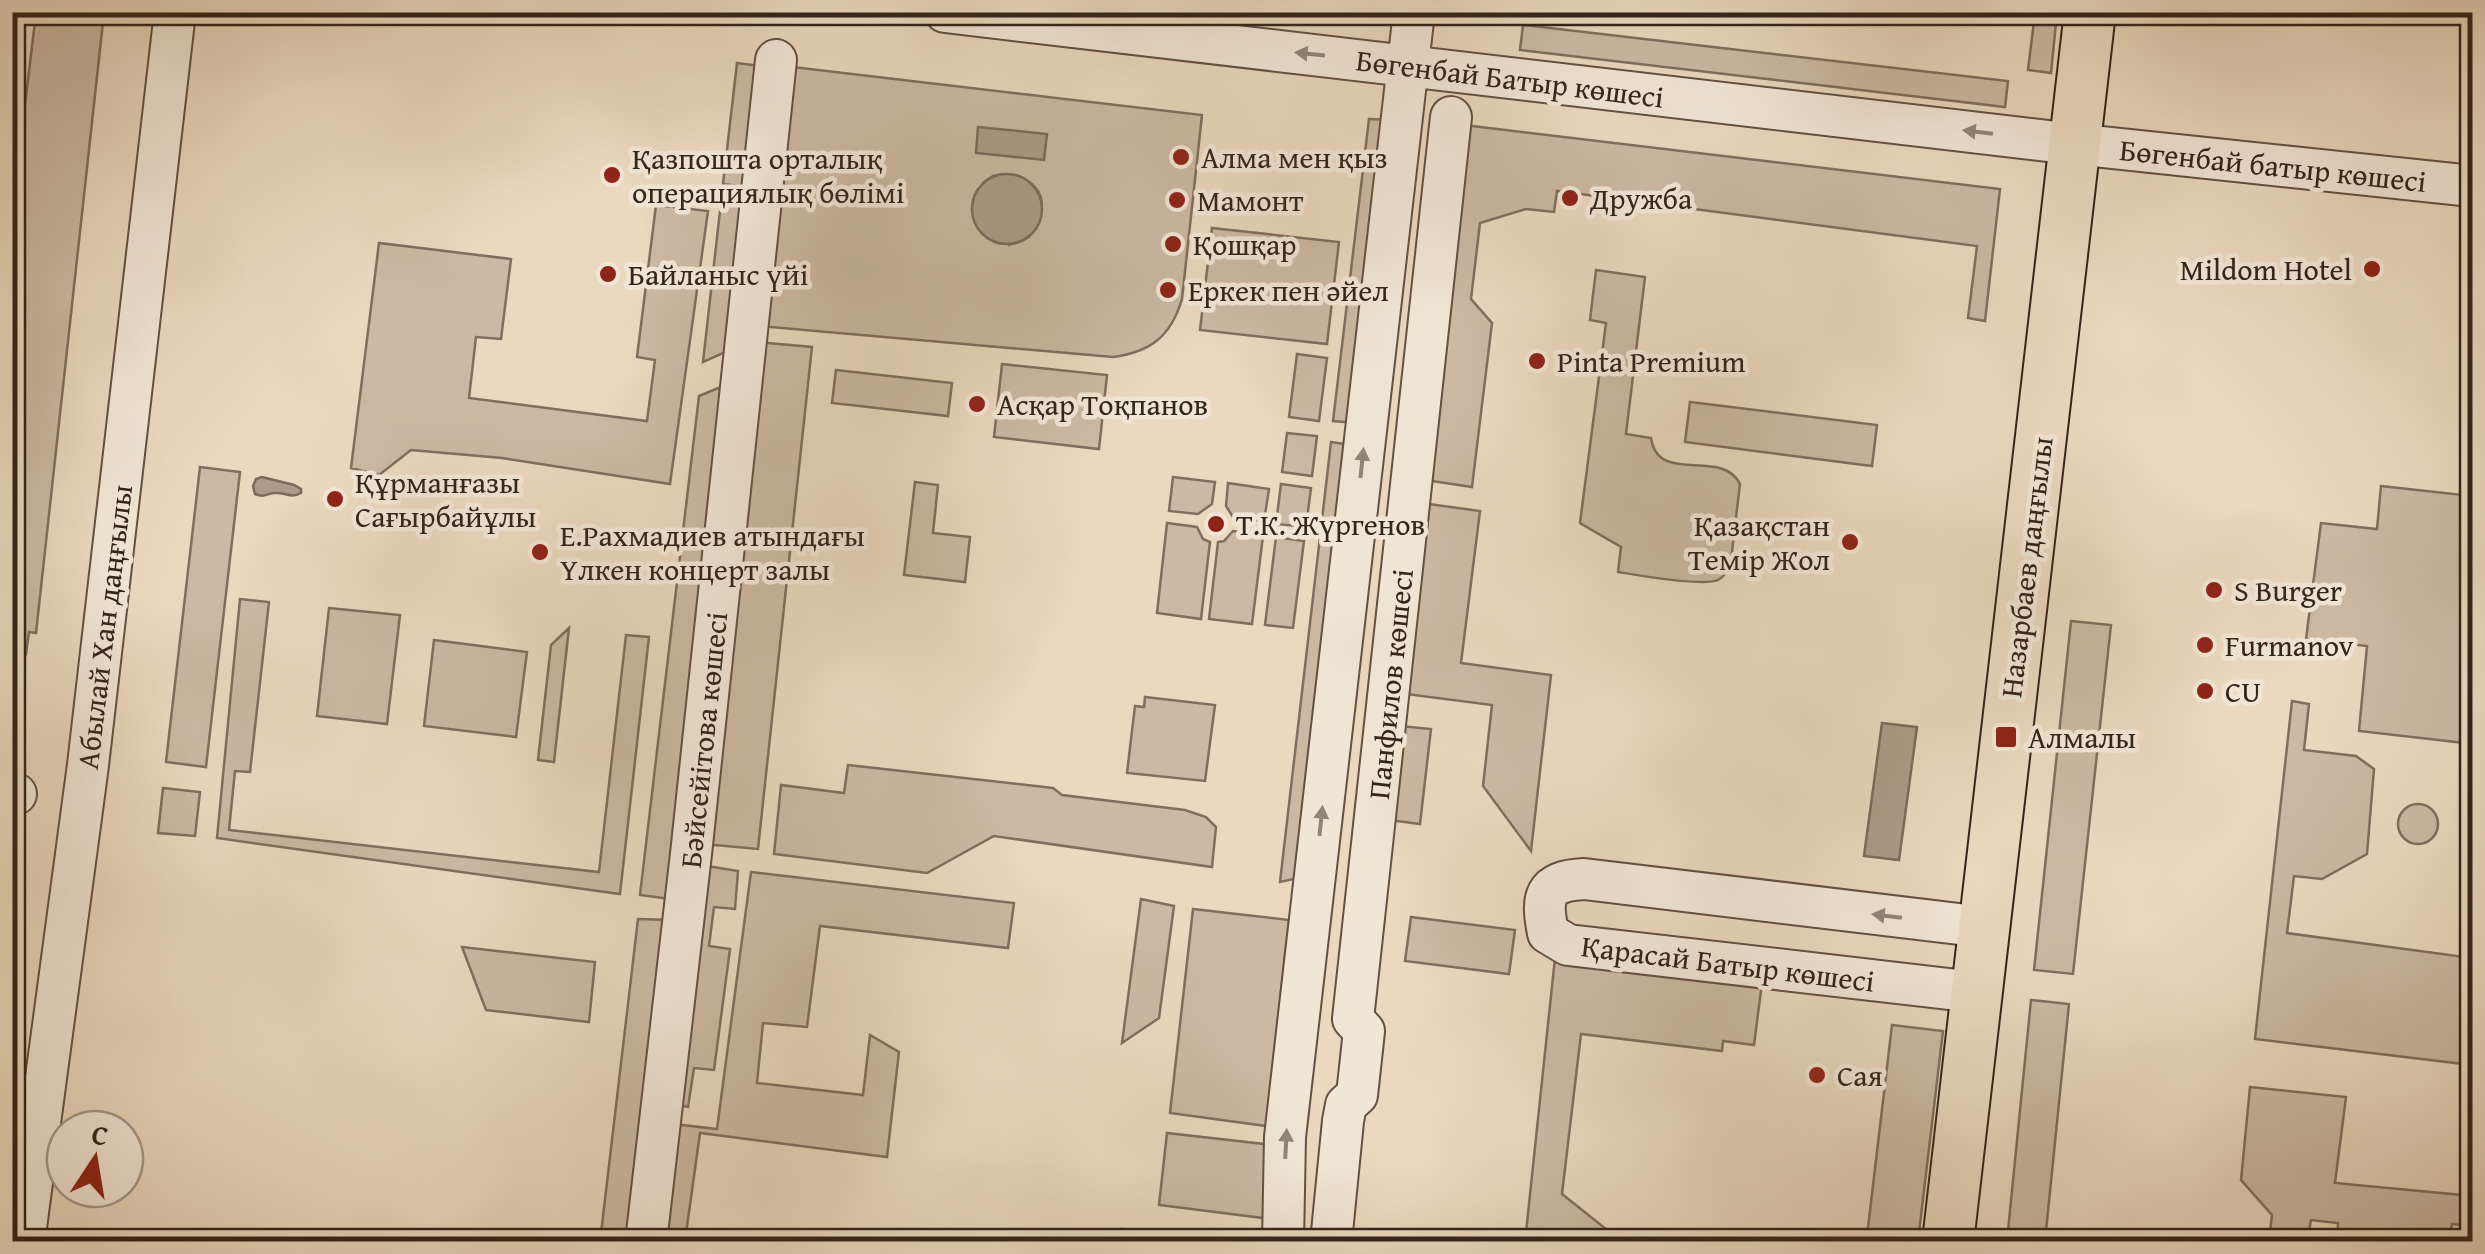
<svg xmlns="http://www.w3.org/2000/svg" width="2485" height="1254" viewBox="0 0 2485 1254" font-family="'Gentium Book Plus',serif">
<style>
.green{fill:#cbb9a3;stroke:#806e5e;stroke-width:2.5;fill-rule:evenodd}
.water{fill:#ac9b87;stroke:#7c6b5b;stroke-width:2.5}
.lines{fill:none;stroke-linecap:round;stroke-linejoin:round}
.minor-casing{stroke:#625143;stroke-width:44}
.major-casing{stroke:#34241a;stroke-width:54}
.minor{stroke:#f1e6d5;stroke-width:40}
.major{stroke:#ead8bf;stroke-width:50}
.oneway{fill:#928578}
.poi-dot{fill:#8f2418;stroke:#f1e6d5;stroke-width:4}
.labels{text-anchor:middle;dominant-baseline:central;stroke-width:9;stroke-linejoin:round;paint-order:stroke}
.street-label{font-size:30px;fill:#34241a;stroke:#f1e6d5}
.poi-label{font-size:30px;fill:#34241a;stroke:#f1e6d5;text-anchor:start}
</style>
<rect width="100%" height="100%" fill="#ead8bf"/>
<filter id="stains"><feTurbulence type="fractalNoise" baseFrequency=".002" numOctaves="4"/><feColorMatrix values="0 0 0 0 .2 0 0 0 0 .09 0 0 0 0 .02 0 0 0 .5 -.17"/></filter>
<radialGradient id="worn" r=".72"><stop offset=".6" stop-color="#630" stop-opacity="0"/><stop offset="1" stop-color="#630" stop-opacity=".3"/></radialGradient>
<!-- green -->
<path class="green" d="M36,13H104L36,633L29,632L26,654L12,652V212Z
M1281,13H1394L1388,19L1378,22Z
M2035,13H2057L2051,73L2028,70Z
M1523,25L2008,81L2005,107L1520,50Z
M737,63L768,67L753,188L723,184Z
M784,66L1202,115L1182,299C1171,336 1151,352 1113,357L759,326ZM1004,174C1020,175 1041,184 1042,204C1042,214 1033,227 1029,237L1009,245L983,183L993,176Z
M1369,119L1389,120L1356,423L1333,421Z
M1464,125L2000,189L1985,321L1968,318L1977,246L1557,191L1554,212L1526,209L1480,223L1471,299L1492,323L1472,487L1425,480Z
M721,202L752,205L737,347L703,362Z
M656,205L708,211L670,484L502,458L411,450L379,475L351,468L379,243L511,259L501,339L476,337L469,398L647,421L655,360L637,357Z
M1212,228L1339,242L1327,344L1200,330Z
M1596,270L1645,277L1626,434L1651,438C1658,486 1722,447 1740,484L1731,560C1729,568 1726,576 1718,580C1704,587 1637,575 1618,572L1621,547L1580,523L1606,323L1590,320Z
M757,342L812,347L758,849L704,844Z
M1297,354L1327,358L1319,421L1289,417Z
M1002,364L1107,375L1099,449L994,437Z
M836,370L952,383L948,416L832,403Z
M733,382L678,900L640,895L699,396Z
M1690,402L1877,425L1872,466L1685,442Z
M1287,433L1317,436L1312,476L1282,472Z
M1331,442L1351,445L1303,877L1280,882Z
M200,467L240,472L206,767L166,762Z
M1173,477L1215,482L1212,504L1198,514L1169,511Z
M915,482L938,485L933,533L970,537L965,582L904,575Z
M1228,483L1269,489L1264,521L1233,517L1226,506Z
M1281,484L1311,488L1306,527L1276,524Z
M2381,486L2472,496V674L2465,743L2359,731L2367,646L2306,639L2321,523L2377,529Z
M1429,504L1480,511L1461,663L1551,675L1531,851L1483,786L1492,705L1406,694Z
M1167,523L1197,527L1203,539L1210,542L1201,619L1157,613Z
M1233,531L1263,536L1252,624L1209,619L1218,542L1224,541Z
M1276,537L1304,541L1293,628L1265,625Z
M240,599L269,602L250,772L235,771L229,830L599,872L626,635L649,637L620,894L217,838Z
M329,608L400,615L387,724L317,716Z
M2071,621L2111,625L2073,974L2034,970Z
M569,628L554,762L538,760L551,645Z
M434,640L527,652L516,737L424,726Z
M1145,697L1215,705L1205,781L1127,773L1135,706L1144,707Z
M2292,701L2309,704L2304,750L2356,756L2374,769L2367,854L2322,879L2294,876L2287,933L2472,958V1065L2255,1039Z
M1400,726L1431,729L1420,824L1389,820Z
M848,765L1053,788L1062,795L1185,810L1206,817L1216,827L1212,867L994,836L927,873L774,854L781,785L844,793Z
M163,788L200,792L195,836L158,833Z
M2398 824a20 20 0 1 1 40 0a20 20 0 1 1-40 0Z
M701,865L738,871L735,909L714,907L709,946L730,949L714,1070L694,1068L688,1107L674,1104Z
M751,872L1014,903L1008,948L820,926L807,1027L763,1023L757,1083L863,1095L870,1035L899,1052L887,1157L700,1133L685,1241L659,1242L673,1124L717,1129Z
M1141,899L1174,906L1159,1018L1122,1043Z
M1193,909L1289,920L1266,1126L1170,1113Z
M1411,917L1515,930L1509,974L1405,961Z
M638,919L672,920L635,1241L600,1242Z
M462,947L595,962L589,1022L486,1010Z
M1555,958L1762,983L1754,1045L1723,1041L1722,1051L1581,1034L1562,1194L1621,1241L1525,1242Z
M2031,1000L2069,1004L2045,1241H2007Z
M1892,1025L1943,1031L1918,1241L1867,1236Z
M2250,1087L2346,1097L2335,1183L2472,1196V1226L2452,1224L2449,1241L2337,1242L2338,1223L2311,1220L2307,1241H2269L2272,1215L2241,1180Z
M1167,1133L1264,1144L1271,1219L1159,1205Z
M1122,1229L1234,1241H1127Z"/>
<!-- water -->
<path class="water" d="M978,127L1047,134L1044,160L976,153Z
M972 209a35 35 0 1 1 70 0a35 35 0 1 1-70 0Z
M262,477L294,485L301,489V493C290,499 286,492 274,493C265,494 265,498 255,494L253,486L256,479Z
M1882,723L1917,727L1899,860L1864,856Z"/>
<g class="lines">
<!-- minor casing -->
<g class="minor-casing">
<path id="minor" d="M945,12L2074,144L2472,186
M12,794H16
M1975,992L1568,945L1548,933C1541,897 1543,881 1584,879L1984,927
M24,1242L88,765L175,12
M646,1242L691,854L776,60
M1283,1242L1285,1137L1414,12
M1331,1242L1343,1121L1346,1105L1357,1095L1364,1031L1353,1019L1451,117"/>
</g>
<!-- major casing -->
<g class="major-casing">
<path id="major" d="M1948,1242L2090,12"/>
</g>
<!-- minor -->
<use href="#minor" class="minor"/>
<!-- major -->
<use href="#major" class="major"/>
</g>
<!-- one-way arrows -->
<defs><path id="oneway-solid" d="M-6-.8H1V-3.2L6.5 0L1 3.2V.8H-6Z" transform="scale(2.5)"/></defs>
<g class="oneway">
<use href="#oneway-solid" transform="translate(1310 54) rotate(-174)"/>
<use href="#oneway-solid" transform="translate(1978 132) rotate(-173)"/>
<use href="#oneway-solid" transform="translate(1362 463) rotate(-84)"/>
<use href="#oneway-solid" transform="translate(1321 821) rotate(-84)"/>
<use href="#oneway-solid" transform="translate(1887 916) rotate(-173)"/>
<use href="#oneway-solid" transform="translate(1286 1144) rotate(-87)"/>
</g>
<!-- markers -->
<g class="poi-dot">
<circle cx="1181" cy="157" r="10"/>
<circle cx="612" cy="175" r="10"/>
<circle cx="1570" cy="198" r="10"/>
<circle cx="1177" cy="200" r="10"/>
<circle cx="1173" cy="244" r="10"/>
<circle cx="2372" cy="269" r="10"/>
<circle cx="608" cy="274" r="10"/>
<circle cx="1168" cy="290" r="10"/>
<circle cx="1537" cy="361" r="10"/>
<circle cx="977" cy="404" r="10"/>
<circle cx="335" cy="499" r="10"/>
<circle cx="1216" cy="524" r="10"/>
<circle cx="1850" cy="542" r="10"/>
<circle cx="540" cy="552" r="10"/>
<circle cx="2214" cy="590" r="10"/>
<circle cx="2205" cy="645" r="10"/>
<circle cx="2205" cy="691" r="10"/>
<rect x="1994" y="725" width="24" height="24" rx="5"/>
<circle cx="1817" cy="1075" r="10"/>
</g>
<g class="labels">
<!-- street labels -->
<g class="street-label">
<text transform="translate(1510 78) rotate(7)">Бөгенбай Батыр көшесі</text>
<text transform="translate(2273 165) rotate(6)">Бөгенбай батыр көшесі</text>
<text transform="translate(2026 567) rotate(-83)">Назарбаев даңғылы</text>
<text transform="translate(104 627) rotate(-83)">Абылай Хан даңғылы</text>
<text transform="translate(1390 684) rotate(-84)">Панфилов көшесі</text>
<text transform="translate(703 740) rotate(-84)">Бәйсейітова көшесі</text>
<text transform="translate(1728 963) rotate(7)">Қарасай Батыр көшесі</text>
</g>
<!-- poi labels -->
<g class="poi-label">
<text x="1201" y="157">Алма мен қыз</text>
<text x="632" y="158">Қазпошта орталық<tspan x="632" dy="34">операциялық бөлімі</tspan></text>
<text x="1590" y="198">Дружба</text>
<text x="1197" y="200">Мамонт</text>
<text x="1193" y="244">Қошқар</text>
<text x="2352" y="269" text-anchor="end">Mildom Hotel</text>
<text x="628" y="274">Байланыс үйі</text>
<text x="1188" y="290">Еркек пен әйел</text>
<text x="1557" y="361">Pinta Premium</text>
<text x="997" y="404">Асқар Тоқпанов</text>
<text x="355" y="482">Құрманғазы<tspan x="355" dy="34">Сағырбайұлы</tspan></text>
<text x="1236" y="524">Т.К. Жүргенов</text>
<text x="1830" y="525" text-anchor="end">Қазақстан<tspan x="1830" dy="34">Темір Жол</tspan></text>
<text x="560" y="535">Е.Рахмадиев атындағы<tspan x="560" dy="34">Үлкен концерт залы</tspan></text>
<text x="2234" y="590">S Burger</text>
<text x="2225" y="645">Furmanov</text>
<text x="2225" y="691">CU</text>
<text x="2028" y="737">Алмалы</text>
<text x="1837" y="1075">Сая</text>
</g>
</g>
<!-- margin -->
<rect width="2485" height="1254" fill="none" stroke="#ead8bf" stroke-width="50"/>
<rect x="15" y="15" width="2455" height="1224" fill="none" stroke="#34241a" stroke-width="5"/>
<rect x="25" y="25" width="2435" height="1204" fill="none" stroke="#34241a" stroke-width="2.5"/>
<!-- north arrow -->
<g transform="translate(95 1159) rotate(12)"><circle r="48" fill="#f1e6d5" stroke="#a5988a" stroke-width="2.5"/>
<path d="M0-8L18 38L0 25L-18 38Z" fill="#8f2418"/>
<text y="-15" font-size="28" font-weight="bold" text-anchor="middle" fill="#34241a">С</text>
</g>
<rect width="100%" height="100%" filter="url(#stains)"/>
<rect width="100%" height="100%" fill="url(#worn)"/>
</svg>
